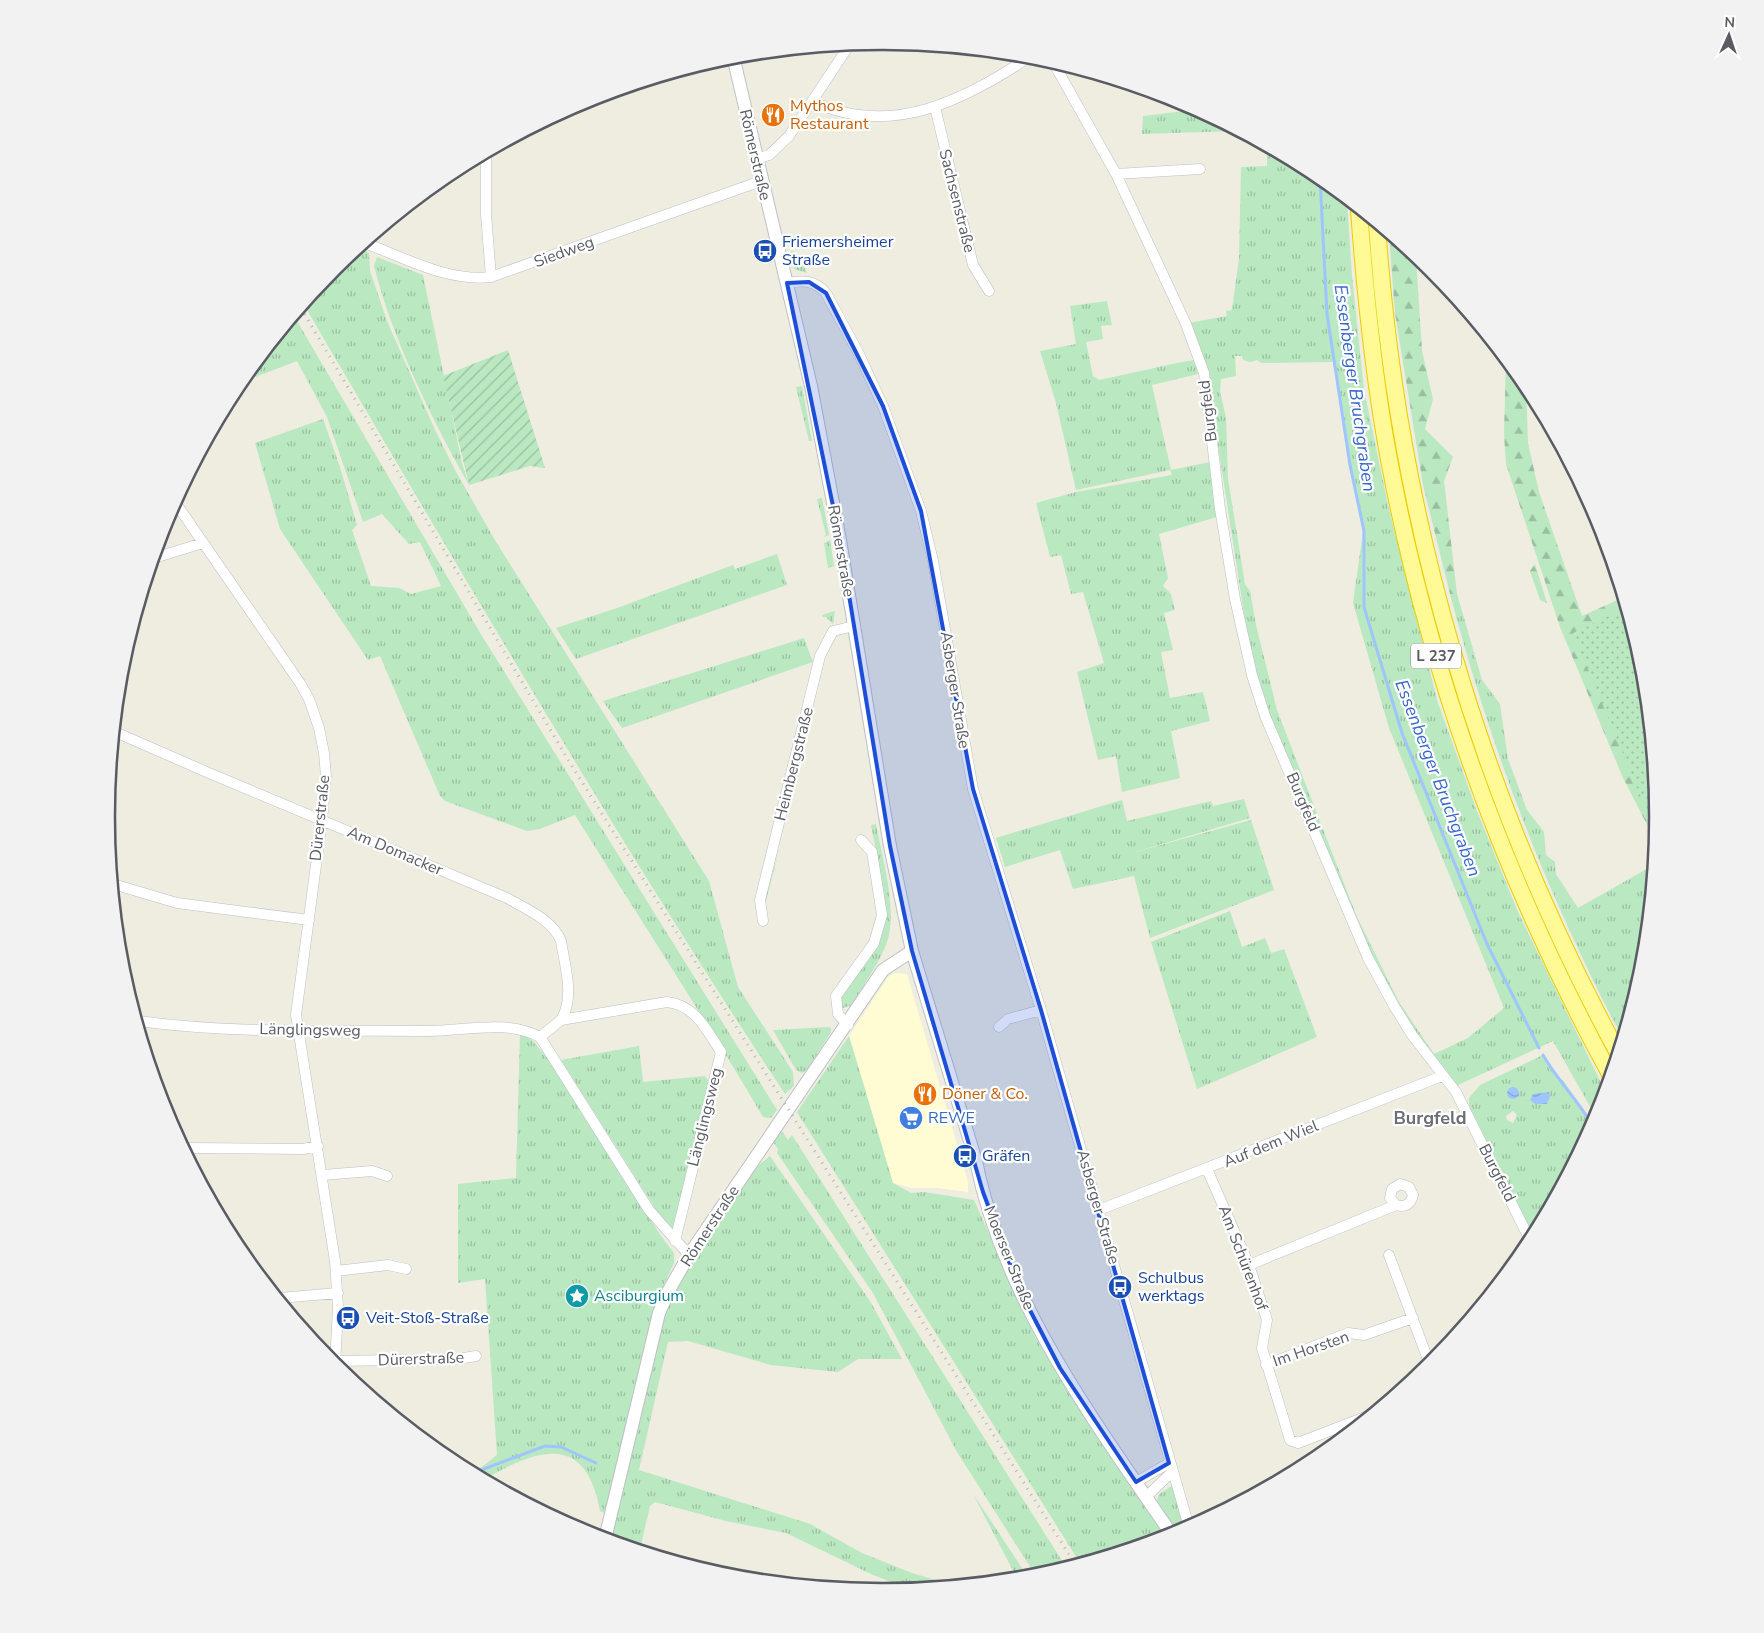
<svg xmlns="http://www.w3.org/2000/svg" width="1764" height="1633" viewBox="0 0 1764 1633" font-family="'Nunito Sans',sans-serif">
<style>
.commercial{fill:#fffcd4}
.grass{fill:url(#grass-tufts);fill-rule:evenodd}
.forest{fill:url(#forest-firs)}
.park{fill:url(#park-dots)}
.garden{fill:url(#garden-furrows)}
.water{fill:url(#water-waves)}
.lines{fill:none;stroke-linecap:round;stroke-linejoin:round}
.stream{stroke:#9fc5ff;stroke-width:3}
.minor-casing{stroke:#bdbfc6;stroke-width:11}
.tertiary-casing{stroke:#bdbfc6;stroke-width:14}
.trunk-casing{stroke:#eecb00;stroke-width:18}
.minor{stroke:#fff;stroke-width:10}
.tertiary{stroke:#fff;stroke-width:12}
.trunk{stroke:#fffa95;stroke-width:16}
.rail{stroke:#b5b5b6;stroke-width:3;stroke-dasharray:1 6;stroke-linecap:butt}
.marked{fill:#1d4ed8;fill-opacity:0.2;stroke:#1d4ed8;stroke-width:4;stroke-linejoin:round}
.labels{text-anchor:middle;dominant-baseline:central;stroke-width:4.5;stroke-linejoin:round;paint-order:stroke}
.shield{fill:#fff;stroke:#8b8d92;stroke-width:1}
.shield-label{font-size:15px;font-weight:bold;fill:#595c63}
.food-label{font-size:16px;fill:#c56008;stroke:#fff;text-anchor:start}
.street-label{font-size:16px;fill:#595c63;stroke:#fff}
.transit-label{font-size:16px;fill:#164399;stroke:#fff;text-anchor:start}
.shop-label{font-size:16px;fill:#366cbe;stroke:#fff;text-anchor:start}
.culture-label{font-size:16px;fill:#0d838f;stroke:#fff;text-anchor:start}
.water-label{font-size:18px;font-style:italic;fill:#3767cd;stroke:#fff}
.neighbourhood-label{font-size:18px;font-weight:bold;fill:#6a6e75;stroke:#fff}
.rim{fill:none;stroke:#595c63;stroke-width:2.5}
</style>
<defs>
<pattern id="grass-tufts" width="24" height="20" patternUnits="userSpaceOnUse" patternTransform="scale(1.25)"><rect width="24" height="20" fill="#bae8c1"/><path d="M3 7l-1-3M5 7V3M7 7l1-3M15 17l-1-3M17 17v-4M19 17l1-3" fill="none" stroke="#9abfa0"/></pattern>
<pattern id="forest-firs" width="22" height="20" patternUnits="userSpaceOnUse" patternTransform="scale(1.25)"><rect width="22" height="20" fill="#bae8c1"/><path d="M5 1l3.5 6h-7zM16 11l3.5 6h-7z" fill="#9abfa0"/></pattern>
<pattern id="park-dots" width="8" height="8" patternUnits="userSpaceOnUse" patternTransform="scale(1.25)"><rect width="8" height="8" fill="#bae8c1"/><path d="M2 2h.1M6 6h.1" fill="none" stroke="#9abfa0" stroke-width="1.8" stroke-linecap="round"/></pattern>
<pattern id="garden-furrows" width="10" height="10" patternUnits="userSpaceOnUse" patternTransform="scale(1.25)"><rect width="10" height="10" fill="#bae8c1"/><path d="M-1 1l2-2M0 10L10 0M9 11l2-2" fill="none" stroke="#9abfa0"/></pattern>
<pattern id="water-waves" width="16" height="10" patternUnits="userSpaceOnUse" patternTransform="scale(1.25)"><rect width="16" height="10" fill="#9fc5ff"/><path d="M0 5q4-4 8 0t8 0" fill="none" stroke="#85a3d2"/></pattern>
</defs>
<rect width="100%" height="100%" fill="#eeede0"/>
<!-- commercial -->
<path class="commercial" d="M894,973L907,974L968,1182V1192L937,1188H912L893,1183L849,1036L888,977Z"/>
<!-- grass -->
<path class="grass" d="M1185,104L1236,131L1142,134L1143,116L1185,111Z
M1267,147L1313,172L1347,200L1352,276L1364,390L1388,505L1438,703L1477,811L1518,912L1605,1091L1596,1117L1553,1041L1456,1086L1414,1032L1379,973L1268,711L1251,659L1214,419L1189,323L1227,316L1226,311L1232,310L1239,259L1241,167L1267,166ZM1235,356H1242L1243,360L1250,362L1257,360L1261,363L1333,362L1363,532L1353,603L1389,728L1504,1008L1468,1038L1434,1054L1399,1002L1357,917L1277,710L1256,625L1250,591L1245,584L1228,479L1226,418L1220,391L1221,379L1236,376Z
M360,247L369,253L370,271L387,321L435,430L455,470L496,542L709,881L738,987L793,1072L794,1086L785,1094C615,837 460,570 304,305L334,268Z
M794,251L806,263L803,265L807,273L794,269L790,252Z
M377,257L423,275L462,463L469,485C432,420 392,338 374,266Z
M1107,301L1112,325L1101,326L1103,339L1086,342L1093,376L1099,380C1131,374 1162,365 1194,360L1198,374L1152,385L1171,470L1210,462L1217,517L1159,534L1168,578L1163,586L1171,594L1175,610L1164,613L1173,650L1161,652L1170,698L1203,692L1210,721L1171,731L1180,778L1122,792L1116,756L1098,760L1077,672L1104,663L1083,592L1071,594L1061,555L1050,557L1036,503L1076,492L1172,475L1170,470L1076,490L1056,403L1040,351L1076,344L1070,306Z
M294,316L482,636L777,1110L771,1118L763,1117C703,1015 638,916 575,815L540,829L527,831L445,801L440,796L380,656L368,660L280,529L255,443L323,419L340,467L357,525L352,530L371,586L399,588L411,594L441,586L420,542L409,544L382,514L363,522L327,417L297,361L240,383Z
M802,386L812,441H809L796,387Z
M822,498L829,535L824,537L826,535L817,499Z
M830,540L834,566L828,568L824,543Z
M777,554L787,585L576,659L556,628L617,608L733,565L735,569Z
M1450,594H1457L1482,680L1500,704L1508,759L1527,810L1544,832L1546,855L1555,862L1556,874L1578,908L1652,866L1642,968L1622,1036C1602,1001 1585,963 1568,927C1518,817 1481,711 1450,594Z
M835,611L833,624L826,617H823L822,615Z
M804,638L813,662L622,728L603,701Z
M1244,799L1250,818L1128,854L1251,820L1274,890L1150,938L1134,876L1073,889L1060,850L1005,867L996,838L1122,800L1127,821L1211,801L1213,806Z
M876,824C882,858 899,912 886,945C878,965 863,985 852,1005L843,1008L839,1005V999L881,934L876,850L871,825Z
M780,847L766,901L767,906L765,899Z
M1230,911L1242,947L1265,938L1271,953L1284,949L1317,1037L1197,1089L1151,942Z
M828,1027L831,1028V1032L807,1070L802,1073L796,1070L773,1030Z
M520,1034L531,1039L550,1061L661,1236L674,1253V1263L660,1293L646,1338L607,1514L600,1511C586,1433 539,1448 485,1479L474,1473L497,1455L485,1279L458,1283V1184L516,1178Z
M849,1036L893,1183L911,1193L924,1192L974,1200L1035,1337L1093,1430L1165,1537L1080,1563L797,1112Z
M639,1046L643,1082L705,1076L710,1083L676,1224L671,1229L658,1213L561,1060Z
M1543,1055L1554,1072L1565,1083L1591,1126L1533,1236L1469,1105V1098L1480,1085ZM1513,1111L1517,1115L1513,1123L1507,1120L1506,1116Z
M781,1130L788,1140L792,1135L1066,1567L1036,1576L957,1452L873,1293L777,1153L778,1149L773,1142Z
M770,1156L870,1301L902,1359H858L838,1372L771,1365L688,1341L668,1342L639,1470L810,1524L862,1553L912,1573L952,1585L909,1589L873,1575L786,1533L726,1521L655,1502L650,1506L640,1549L611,1540L661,1320L682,1276L755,1168Z
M1173,1485L1186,1529L1178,1533L1157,1501L1159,1494Z
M973,1494L1028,1577L1017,1578Z"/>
<!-- forest -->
<path class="forest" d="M1389,235L1416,257L1422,351L1433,399L1425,429L1453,457L1444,481L1457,594H1450L1423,485L1395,313Z
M1506,361L1526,385L1528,443L1539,492L1582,616L1622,598L1642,666L1657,817L1655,840L1623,778L1560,627L1506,464L1504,434Z
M1535,564L1547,603L1540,600L1530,571Z"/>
<!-- park -->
<path class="park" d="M1625,608L1642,666L1656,826L1640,795L1573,633Z"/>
<!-- garden -->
<path class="garden" d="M508,350L545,468L530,466L469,485L443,376Z"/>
<!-- water -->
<path class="water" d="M1507 1093a6 6 0 1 1 12 0a6 6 0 1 1-12 0Z
M1549,1092L1550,1097L1547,1104H1535L1530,1100L1533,1094Z"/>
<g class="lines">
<!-- stream -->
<path class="stream" d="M1320,178L1327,314L1350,465L1364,531V607L1402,733L1487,944L1539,1048
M1543,1055C1557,1080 1578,1100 1592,1125
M473,1473L545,1446L561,1447L596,1463"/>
<!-- minor casing -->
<g class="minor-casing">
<path id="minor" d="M1053,62L1116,174L1186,324L1204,373L1220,509L1235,599L1252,675L1265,716L1368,958L1394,1006L1412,1035L1456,1092L1530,1240
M812,101C891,139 964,100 1031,56
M935,107L973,265L989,291
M486,153V214L491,277
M756,159L769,155L789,136L850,44
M1116,174L1200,169
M365,243C405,258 448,282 491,277L761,181
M787,283C803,280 815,280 826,293L859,354L883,406L921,511L933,561L973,789L1041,1010L1189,1527
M175,502L300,683L309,699L319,728L324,753L326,776L322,820L296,1015L335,1261L338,1308L335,1366
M154,558L203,543
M115,732L209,773L507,898C526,909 553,920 561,941C565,967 575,997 561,1020
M113,884L177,903L309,920
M763,921L760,900L820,656L833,631L854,626
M138,1021C234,1034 332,1030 428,1031C466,1031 505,1019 540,1037L649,1210L689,1255
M848,1025L838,1014L836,996L874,943L882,915L872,852L861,840
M999,1027L1008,1019L1041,1010
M540,1037L561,1020L667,1002C695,1005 707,1030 721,1052L675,1241
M184,1148L303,1149L318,1146
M1207,1169L1249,1265L1267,1320L1262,1348L1290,1440L1298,1443L1368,1416
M323,1175L372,1171L387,1176
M1099,1210L1442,1076
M1389,1255L1430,1365
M1249,1265L1396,1205C1405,1208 1411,1204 1413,1195L1409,1187L1400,1184L1392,1189L1390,1198L1396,1205
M336,1271L388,1265L406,1269
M279,1298L338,1293
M336,1361L458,1359L476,1356
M1266,1365L1348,1333L1364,1335L1413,1318
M1136,1482L1169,1463
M1146,1497L1172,1472"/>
</g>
<!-- tertiary casing -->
<g class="tertiary-casing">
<path id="tertiary" d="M733,56L811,386L840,540L890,846L912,951L976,1161C1004,1301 1093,1419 1172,1535
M605,1539L659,1313L669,1290L689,1255L883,970L912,951"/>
</g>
<!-- trunk casing -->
<g class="trunk-casing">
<path id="trunk" d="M1359,210C1365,292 1373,373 1388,454C1428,671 1504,880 1610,1074
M1377,224C1396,514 1479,796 1617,1051"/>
</g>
<!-- minor -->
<use href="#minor" class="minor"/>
<!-- tertiary -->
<use href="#tertiary" class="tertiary"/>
<!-- trunk -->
<use href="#trunk" class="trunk"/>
<!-- rail -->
<path class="rail" d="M301,308L570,763L1075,1564"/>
</g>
<!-- marked area -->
<path class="marked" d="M809,282L826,293L883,406L921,511L973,789L1041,1010L1169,1463L1136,1482L1060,1368L1020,1291L983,1192L912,951L890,846L840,540L787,283Z"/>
<!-- icons -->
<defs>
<g id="restaurant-disc" transform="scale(1.25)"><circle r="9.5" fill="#e8710a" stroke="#fff"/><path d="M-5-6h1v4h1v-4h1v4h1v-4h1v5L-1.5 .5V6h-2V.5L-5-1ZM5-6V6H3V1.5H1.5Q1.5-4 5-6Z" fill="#fff"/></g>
<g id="bus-disc" transform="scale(1.25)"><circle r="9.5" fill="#1a4fb4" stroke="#fff"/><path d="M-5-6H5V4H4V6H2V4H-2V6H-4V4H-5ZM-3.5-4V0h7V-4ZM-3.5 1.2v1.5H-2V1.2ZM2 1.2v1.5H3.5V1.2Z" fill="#fff"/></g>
<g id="supermarket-disc" transform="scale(1.25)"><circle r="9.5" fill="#3f7fe0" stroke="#fff"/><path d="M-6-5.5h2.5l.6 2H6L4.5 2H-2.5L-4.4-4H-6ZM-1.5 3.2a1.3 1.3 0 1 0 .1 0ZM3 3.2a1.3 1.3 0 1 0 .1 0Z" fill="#fff"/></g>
<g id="sight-disc" transform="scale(1.25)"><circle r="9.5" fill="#0f9aa8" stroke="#fff"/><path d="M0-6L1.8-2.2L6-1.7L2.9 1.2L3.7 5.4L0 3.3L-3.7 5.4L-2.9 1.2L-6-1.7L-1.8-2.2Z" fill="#fff"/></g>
</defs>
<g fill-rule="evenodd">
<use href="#restaurant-disc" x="773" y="115"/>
<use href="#bus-disc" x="765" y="251"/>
<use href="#restaurant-disc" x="925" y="1094"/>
<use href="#supermarket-disc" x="911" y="1118"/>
<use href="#bus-disc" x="965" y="1156"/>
<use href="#bus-disc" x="1120" y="1287"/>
<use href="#sight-disc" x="577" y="1296"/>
<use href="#bus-disc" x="348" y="1318"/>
</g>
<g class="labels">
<!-- shield labels -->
<rect class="shield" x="1411" y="643.5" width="50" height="25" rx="4"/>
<g class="shield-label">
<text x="1436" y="656">L 237</text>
</g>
<!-- food labels -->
<g class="food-label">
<text x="790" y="106">Mythos<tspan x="790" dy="18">Restaurant</tspan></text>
<text x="942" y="1094">Döner &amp; Co.</text>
</g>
<!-- street labels -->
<g class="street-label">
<text transform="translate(755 155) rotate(77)">Römerstraße</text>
<text transform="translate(957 201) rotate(76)">Sachsenstraße</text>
<text transform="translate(564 252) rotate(-20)">Siedweg</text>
<text transform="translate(1208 411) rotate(-97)">Burgfeld</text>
<text transform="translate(841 551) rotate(80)">Römerstraße</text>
<text transform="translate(955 690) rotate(81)">Asberger Straße</text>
<text transform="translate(794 764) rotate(-76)">Heimbergstraße</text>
<text transform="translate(1303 802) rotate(67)">Burgfeld</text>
<text transform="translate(320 818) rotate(-84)">Dürerstraße</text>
<text transform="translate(395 851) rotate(23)">Am Domacker</text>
<text transform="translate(310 1030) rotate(1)">Länglingsweg</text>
<text transform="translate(705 1117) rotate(-76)">Länglingsweg</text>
<text transform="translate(1271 1144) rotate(-22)">Auf dem Wiel</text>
<text transform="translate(1497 1173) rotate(63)">Burgfeld</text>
<text transform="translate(1098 1207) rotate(74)">Asberger Straße</text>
<text transform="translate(710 1226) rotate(-57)">Römerstraße</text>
<text transform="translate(1009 1258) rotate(68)">Moerser Straße</text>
<text transform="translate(1243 1258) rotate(69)">Am Schürenhof</text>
<text transform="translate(1311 1349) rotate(-19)">Im Horsten</text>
<text transform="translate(421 1359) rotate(-2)">Dürerstraße</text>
</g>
<!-- transit labels -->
<g class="transit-label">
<text x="782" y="242">Friemersheimer<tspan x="782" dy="18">Straße</tspan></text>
<text x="982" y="1156">Gräfen</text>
<text x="1138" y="1278">Schulbus<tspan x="1138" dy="18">werktags</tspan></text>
<text x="366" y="1318">Veit-Stoß-Straße</text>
</g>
<!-- shop labels -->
<g class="shop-label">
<text x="928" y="1118">REWE</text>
</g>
<!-- culture labels -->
<g class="culture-label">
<text x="594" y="1296">Asciburgium</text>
</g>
<!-- water labels -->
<g class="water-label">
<text transform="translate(1355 388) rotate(82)">Essenberger Bruchgraben</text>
<text transform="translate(1438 778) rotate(69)">Essenberger Bruchgraben</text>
</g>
<!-- neighbourhood labels -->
<g class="neighbourhood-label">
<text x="1430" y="1118">Burgfeld</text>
</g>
</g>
<!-- crop -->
<path d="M0 0H1764V1633H0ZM881 50H883A766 766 0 0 1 1649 816V817A766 766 0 0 1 883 1583H881A766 766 0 0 1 115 817V816A766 766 0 0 1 881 50Z" fill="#f2f2f3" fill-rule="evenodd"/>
<path class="rim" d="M881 50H883A766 766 0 0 1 1649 816V817A766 766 0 0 1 883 1583H881A766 766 0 0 1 115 817V816A766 766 0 0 1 881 50Z"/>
<!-- north arrow -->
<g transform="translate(1729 35) rotate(3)" stroke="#ffffff" stroke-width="4" paint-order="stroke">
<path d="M0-4L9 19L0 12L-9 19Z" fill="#595c63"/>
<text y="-8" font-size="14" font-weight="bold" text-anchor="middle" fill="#595c63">N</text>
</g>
</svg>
